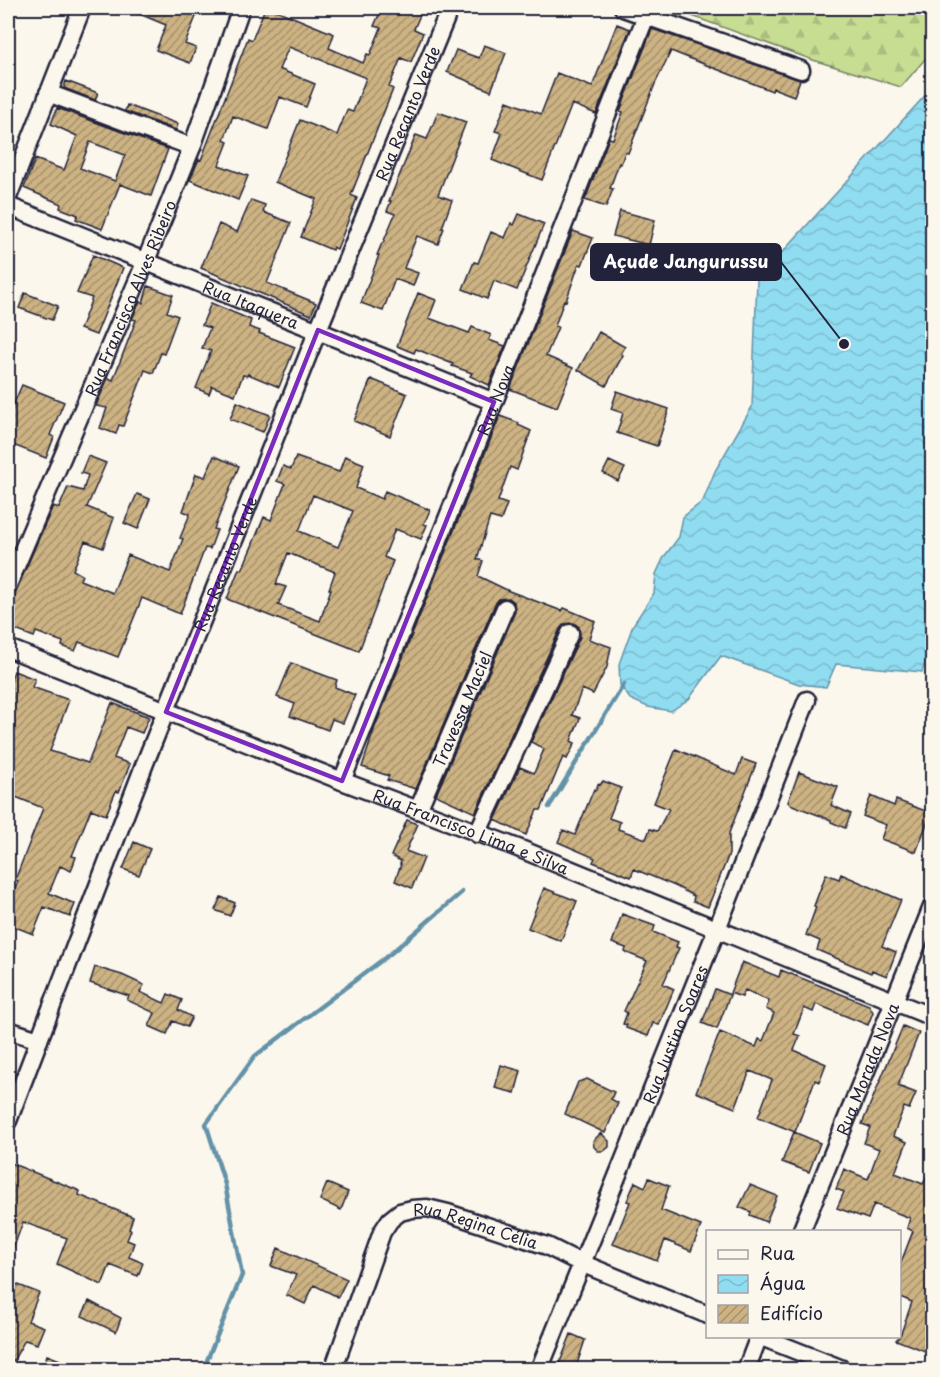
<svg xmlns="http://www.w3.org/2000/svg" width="940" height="1377" viewBox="0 0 940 1377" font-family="'Playpen Sans',sans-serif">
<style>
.forest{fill:url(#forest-firs);stroke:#748066;stroke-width:1.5}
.water{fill:url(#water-waves);stroke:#6492a8;stroke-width:1.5}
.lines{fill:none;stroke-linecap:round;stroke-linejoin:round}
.stream{stroke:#6492a8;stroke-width:4.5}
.building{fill:url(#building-hatch);stroke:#22223b;stroke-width:1.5;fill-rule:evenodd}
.minor-casing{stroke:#22223b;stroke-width:21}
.minor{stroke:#fbf7ec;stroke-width:16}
.marked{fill:none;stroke:#7b2cbf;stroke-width:4.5;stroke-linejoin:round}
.labels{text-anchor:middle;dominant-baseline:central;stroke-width:5;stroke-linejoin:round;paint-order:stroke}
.street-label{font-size:16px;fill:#22223b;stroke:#fbf7ec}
.leader{fill:none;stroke:#22223b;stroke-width:2}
.callout-dot{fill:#22223b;stroke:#fbf7ec;stroke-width:2}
.callout{fill:#22223b;stroke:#22223b;stroke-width:2}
.callout-label{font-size:18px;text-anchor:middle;font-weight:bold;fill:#fff}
</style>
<defs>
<pattern id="forest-firs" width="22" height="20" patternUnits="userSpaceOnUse" patternTransform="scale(1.5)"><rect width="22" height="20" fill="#c7dd92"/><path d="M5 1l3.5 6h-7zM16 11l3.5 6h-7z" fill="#abbd7f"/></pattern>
<pattern id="water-waves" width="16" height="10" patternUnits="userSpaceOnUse" patternTransform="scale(1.5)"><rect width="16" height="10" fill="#90dcf0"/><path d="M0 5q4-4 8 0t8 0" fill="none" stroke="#7cbccf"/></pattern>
<pattern id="building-hatch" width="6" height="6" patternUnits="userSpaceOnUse" patternTransform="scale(1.5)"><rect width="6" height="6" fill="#cdb383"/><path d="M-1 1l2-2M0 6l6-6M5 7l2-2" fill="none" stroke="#a6916c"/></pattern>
</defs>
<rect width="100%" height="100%" fill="#fbf7ec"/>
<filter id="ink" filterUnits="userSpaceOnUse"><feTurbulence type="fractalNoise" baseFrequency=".0167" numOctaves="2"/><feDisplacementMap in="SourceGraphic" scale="12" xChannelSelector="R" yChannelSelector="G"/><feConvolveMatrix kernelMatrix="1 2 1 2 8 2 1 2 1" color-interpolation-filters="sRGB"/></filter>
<g filter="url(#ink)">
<!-- forest -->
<path class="forest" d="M670,8H932V51L901,87L813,60Z"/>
<!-- water -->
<path class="water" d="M932,88V644L922,672L836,664L826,687L799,684L721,656L689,699L671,711L648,707L630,699L620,685L619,664L633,625L654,593L656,574L664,557L679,537L683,517L703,501L715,471L752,407L757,280Z"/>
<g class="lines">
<!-- stream -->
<path class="stream" d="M549,807L624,684
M203,1370L242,1275L225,1184L206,1124L255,1056L390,954L462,892"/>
</g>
<!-- building -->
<path class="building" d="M125,8H181L197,14L185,44L196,48L190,63L156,50L166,25Z
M265,8H271L334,34L329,48L363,63L367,54L370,55L381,28L374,26L382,8H423L414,29L423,33L411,62L401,58L389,87L393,89L351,195L357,198L337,249L333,247L332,250L301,237L316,199L275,182L300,120L337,135L347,110L353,112L366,78L289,47L279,69L315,84L306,107L280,97L268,129L233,116L224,140L228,142L219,165L248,176L238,200L190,180L199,159L201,160L248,38L252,40Z
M617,24L630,29L596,114L572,104L542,180L492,160L502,133L495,131L507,101L541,114L557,73L592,87Z
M652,29L800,80L794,96L773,88L772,91L671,51L655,84L628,153L625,152L621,164L619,163L610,188L613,189L606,207L585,200L609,138L613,139L623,112L620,111Z
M484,45L506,53L491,91L447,72L456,50L479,58Z
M66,81L98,93L95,100L64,88Z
M127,105L178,124L176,130L125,111Z
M57,108L168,149L151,196L120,184L102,229L76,219L78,215L60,208L61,204L24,188L35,159L64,170L77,136L51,124ZM90,142L125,155L115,181L80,168Z
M438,112L466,122L438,195L452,200L442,228H444L438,244L417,236L404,268L418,273L413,286L395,279L383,311L361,303L379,255H377L382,243H383L395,214L387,211L391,201H389L416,135L427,139Z
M251,200L265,205L263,212L291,223L267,283L316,303L311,315L201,268L219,224L237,232Z
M620,211L655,220L649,245L613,236Z
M519,214L544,224L517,290L494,281L487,299L463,289L474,262L478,263L491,232L505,238L511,223L514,225Z
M573,231L593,238L582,265L579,264L566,301L564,300L555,326L558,327L546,356L573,368L557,407L510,389Z
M93,255L123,268L96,335L80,329L92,298L77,293Z
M148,286L173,295L167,312L178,316L164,354L161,353L153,373L145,370L123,426L119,425L116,434L100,428L107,408L96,406L108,378L113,380L136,320L132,319L140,301L143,303Z
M25,293L58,306L52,320L19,308Z
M418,293L436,300L429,318L469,333L472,327L491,335L489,340L505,346L489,385L470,376L472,373L452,366L453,364L416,349L414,353L397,346Z
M211,303L251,320L249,327L260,331L259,333L295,347L279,387L248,374L247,376L243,375L235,395L212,386L209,394L196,388L211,351L202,348L210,328L202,325Z
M599,332L625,347L621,354L623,355L606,386L578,370Z
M371,379L407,394L390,436L354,421Z
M22,385L64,402L50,435L54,437L46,458L8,443V409L11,410Z
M617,391L669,409L657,446L617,433L623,413L611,409Z
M237,402L270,415L263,432L230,419Z
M500,416L519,423L518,425L531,431L517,470L510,467L498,501L507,504L501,520L490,517L477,559L483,561L478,576L509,591L562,611L564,608L595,621L589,639L611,647L607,667L593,694L582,689L572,715L580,718L571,741L575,743L567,759L563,757L541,810H537L526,835L495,820L520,767L534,773L544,749L531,742L580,637L579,627L574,623L564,624L560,629L475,813L436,795L515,612L514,602L509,598L499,599L495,604L416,789L387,780L389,776L362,767L375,727Z
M88,456L106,463L87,507L114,518L103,548L85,541L73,570L82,575L80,580L113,593L128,555L170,572L183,539L180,538L190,514L183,511L196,474L205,477L214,456L239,466L214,529L217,530L210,549L205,548L180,614L142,598L118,657L79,642L75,651L62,646L63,642L36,632L34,637L8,627V616L17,589L53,506L59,508L68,487L83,491L88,475L81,473Z
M345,456L364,464L356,488L382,499L385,491L430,510L424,524L427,525L421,539L395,529L384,557L393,561L359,651L227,599L239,569L242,570L264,517L271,520L285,484L277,481L283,466L291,469L296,457L339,472ZM313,495L353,511L338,547L299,531ZM288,553L335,572L329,589H331L320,621L278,605L286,587L276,584Z
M609,461L625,468L618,481L603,473Z
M137,494L150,499L138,529L124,523Z
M291,663L337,680L335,687L355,695L343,723L332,719L328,730L290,716L295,704L277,697Z
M14,671L35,679L32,687L69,700L50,751L88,763L112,703L149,717L142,733L126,727L114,758L130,764L119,792L116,791L106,815L91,809L72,856L76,857L71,871L60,866L49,893L75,904L70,917L44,907L33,934L8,924V907L18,881L15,880L43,808L8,794V688Z
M676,749L736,775L742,759L756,764L729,833V854L708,907L693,901L694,896L675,886L634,869L631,877L593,862L595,858L558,842L563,830L575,835L594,789L596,790L598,784L600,785L603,781L621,788L609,818L620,822L618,829L646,839L650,829L657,831L669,809L654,803Z
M799,772L838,787L831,805L851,814L845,828L831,822V820L790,804L788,802Z
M871,796L894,806L896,800L931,813L916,852L881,839L886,825L863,816Z
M407,820L418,824L406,851L424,858L412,888L395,881L401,864H400L401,861L391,856Z
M134,842L150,849L139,875L123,869Z
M826,874L839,879L841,874L901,900L882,946L896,952L887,976L872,970L871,973L817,950L820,941L806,935L816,907L814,906Z
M544,888L577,901L561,941L528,928Z
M221,897L235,903L230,916L215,910Z
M622,914L655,926L653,932L678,942L676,947L679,948L663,984L674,989L659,1025L653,1023L648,1036L626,1028L627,1025L623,1024L627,1013L624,1011L647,961L625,952L626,948L612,943Z
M742,962L779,977L781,970L869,1005L873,1012L868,1025L816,1004L813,1012L804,1008L794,1034L800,1036L794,1050L826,1064L819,1082L815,1080L795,1132L758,1117L772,1080L750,1071L735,1108L696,1092L720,1032L756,1047L759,1039L763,1041L774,1013L766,1009L769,1001L745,990L742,997L730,993Z
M95,967L122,975L144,985L140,992L164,1003L168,994L182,1000L178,1010L192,1017L187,1027L173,1021L167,1034L149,1026L155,1013L127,1000L129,996L90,983Z
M715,989L730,995L717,1029L702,1023Z
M903,1026L919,1033L898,1086L916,1093L909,1109L904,1107L893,1136L907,1142L895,1173L923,1184L933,1164V1354L896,1340L900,1336L912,1302L900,1297V1265L913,1231L907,1228L910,1218L874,1204L868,1219L837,1208L844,1192L836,1189L844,1169L868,1179L879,1149L864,1143L870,1127L862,1124Z
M501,1065L521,1071L515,1093L495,1088Z
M587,1079L614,1092L611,1099L618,1103L605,1133L565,1114L578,1082Z
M794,1132L820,1143L809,1172L782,1162Z
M601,1133L609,1141V1147L604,1151H598L594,1147L593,1141Z
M8,1162L80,1191L79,1195L133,1217L129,1229L131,1230L127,1240L134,1243L129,1257L143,1263L138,1276L110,1265L102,1285L57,1264L67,1238L23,1222L9,1260L8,1259Z
M649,1178L669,1186L661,1210L701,1226L691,1251L665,1240L657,1261L613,1244L630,1202L627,1201L635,1182L645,1187Z
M327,1183L348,1192L341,1210L320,1200Z
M750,1185L777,1196L766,1222L750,1215L751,1212L739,1207Z
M278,1248L347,1279L338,1297L314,1285L305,1304L286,1295L296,1275L271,1266Z
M8,1281L39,1293L28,1321L44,1327L37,1344L25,1340L8,1370Z
M89,1301L121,1318L116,1332L82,1316Z
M571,1334L585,1340L575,1370H557Z
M47,1355L60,1360L57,1370H42Z"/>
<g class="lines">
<!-- minor casing -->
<g class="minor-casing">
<g id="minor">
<path d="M623,8L801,70"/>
<path d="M48,93L192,147"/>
<path d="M8,197L82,8"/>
<path id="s1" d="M8,206L494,402"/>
<path id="s2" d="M8,585L145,263L192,147L241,8"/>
<path id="s3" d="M8,648L342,781L518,848L932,1017"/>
<path id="s4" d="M342,781L494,402L646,16"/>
<path id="s5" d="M418,810L505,608"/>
<path d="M477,834L570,633"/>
<path d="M8,1030L39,1040"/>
<path id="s6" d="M8,1121L145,763L318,330L450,8"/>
<path id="s7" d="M801,1232L932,907"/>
<path d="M759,1336L845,1370"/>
<path id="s8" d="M333,1370L382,1232L390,1220L400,1212L412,1209L427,1208L448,1213L547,1246L581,1263L708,1315"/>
<path id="s9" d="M539,1370L717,929L807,700"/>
<path d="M746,1370L759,1336"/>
</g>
</g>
<!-- minor -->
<use href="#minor" class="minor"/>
</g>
</g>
<!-- marked area -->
<path class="marked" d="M318,330L494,402L342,781L166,712Z"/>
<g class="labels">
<!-- street labels -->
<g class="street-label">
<text stroke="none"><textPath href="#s6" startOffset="1084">Rua Recanto Verde</textPath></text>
<text stroke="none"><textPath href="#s2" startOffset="312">Rua Francisco Alves Ribeiro</textPath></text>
<text stroke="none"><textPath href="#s1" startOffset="262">Rua Itaquera</textPath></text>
<text stroke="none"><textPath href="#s4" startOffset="411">Rua Nova</textPath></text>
<text stroke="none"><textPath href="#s6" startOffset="598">Rua Recanto Verde</textPath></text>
<text stroke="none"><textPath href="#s5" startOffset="110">Travessa Maciel</textPath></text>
<text stroke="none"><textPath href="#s3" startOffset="498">Rua Francisco Lima e Silva</textPath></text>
<text stroke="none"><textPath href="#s9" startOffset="362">Rua Justino Soares</textPath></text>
<text stroke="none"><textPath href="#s7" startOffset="176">Rua Morada Nova</textPath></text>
<text stroke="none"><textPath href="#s8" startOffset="252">Rua Regina Célia</textPath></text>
</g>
</g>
<!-- callouts -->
<path class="leader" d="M844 344L781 262"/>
<circle class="callout-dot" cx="844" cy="344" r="6"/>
<rect class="callout" x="591" y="244" width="190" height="36" rx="6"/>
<g class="callout-label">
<text x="686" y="268">Açude Jangurussu</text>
</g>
<!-- margin -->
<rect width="940" height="1377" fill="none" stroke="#fbf7ec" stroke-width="30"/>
<rect x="15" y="15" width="910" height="1347" fill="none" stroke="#22223b" stroke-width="2" filter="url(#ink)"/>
<!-- legend -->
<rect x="706" y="1230" width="195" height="108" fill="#fbf7ec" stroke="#a4a2a5" stroke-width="1.5"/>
<rect x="718" y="1250" width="30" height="9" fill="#fbf7ec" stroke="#a4a2a5" stroke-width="1.5"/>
<text x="760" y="1260" font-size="18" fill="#22223b">Rua</text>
<rect x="718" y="1275" width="30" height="18" fill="url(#water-waves)" stroke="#a4a2a5" stroke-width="1.5"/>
<text x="760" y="1290" font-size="18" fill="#22223b">Água</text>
<rect x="718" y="1305" width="30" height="18" fill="url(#building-hatch)" stroke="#a4a2a5" stroke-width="1.5"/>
<text x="760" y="1320" font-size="18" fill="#22223b">Edifício</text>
</svg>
